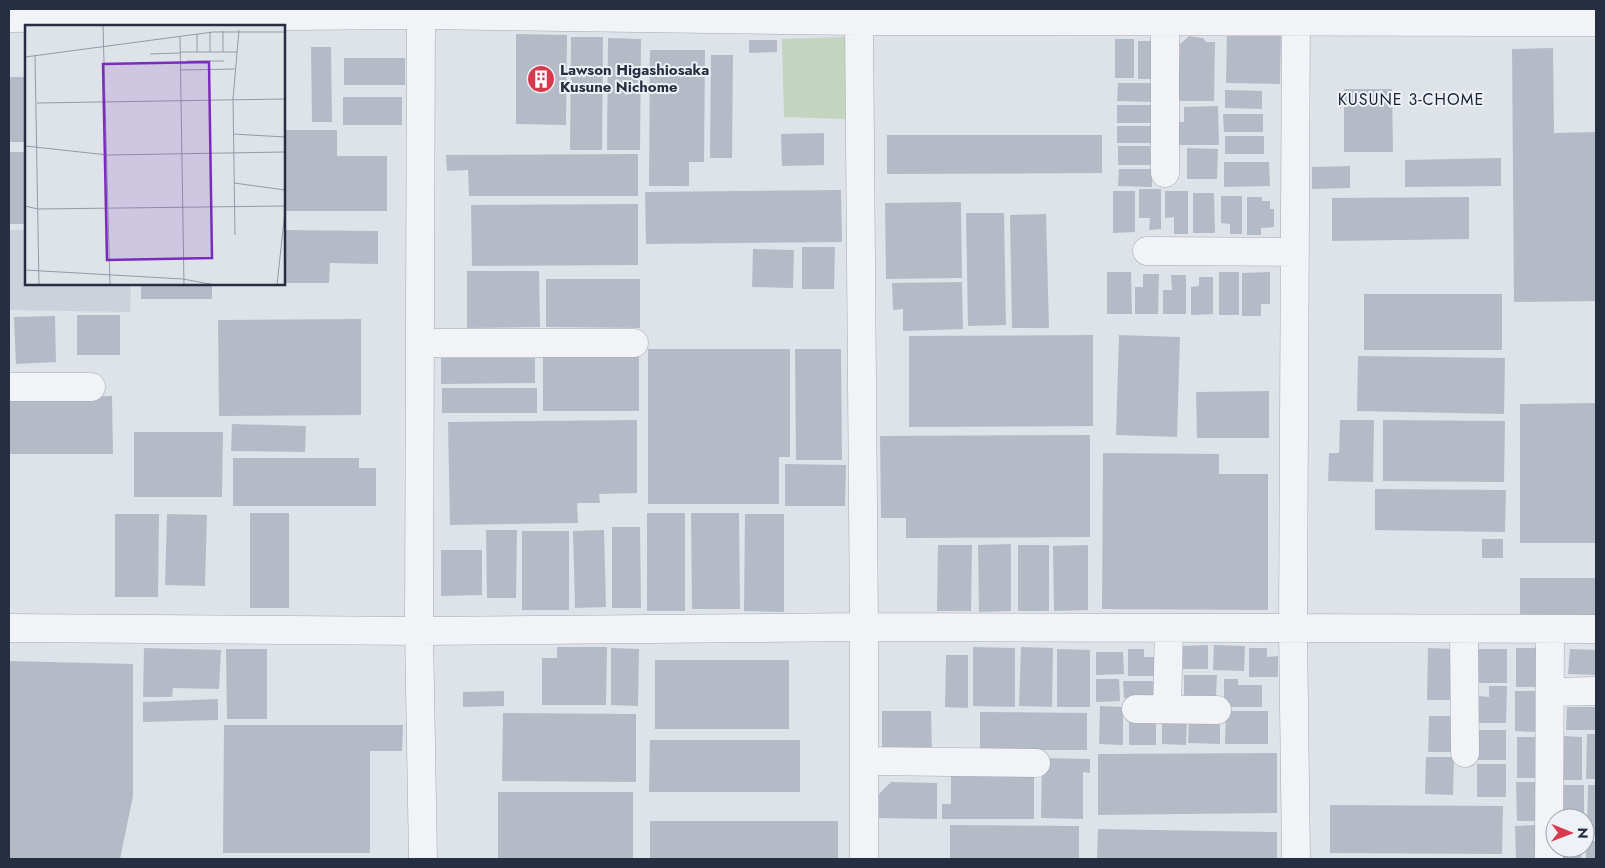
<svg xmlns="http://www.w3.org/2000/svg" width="1605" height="868" viewBox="0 0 1605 868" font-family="Jost,sans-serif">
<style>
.built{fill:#ccd1db}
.green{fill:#c3d4bf}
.building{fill:#b5bbc6}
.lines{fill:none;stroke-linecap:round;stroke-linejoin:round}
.minor-casing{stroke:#a3a9b3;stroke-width:29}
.minor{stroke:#f1f3f7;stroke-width:28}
.labels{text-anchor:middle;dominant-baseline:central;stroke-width:4;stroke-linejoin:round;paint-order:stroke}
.poi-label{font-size:15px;font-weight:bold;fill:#262f41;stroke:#eef1f6;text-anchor:start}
.neighbourhood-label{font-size:16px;letter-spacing:1px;fill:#192032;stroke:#eef1f6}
.inset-road{fill:none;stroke:#949aa6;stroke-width:1}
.view{fill:#7b2cbf;fill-opacity:0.15;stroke:#7b2cbf;stroke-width:2.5}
.inset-edge{fill:none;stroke:#262f41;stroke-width:2.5}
</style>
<rect width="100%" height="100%" fill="#dee2e9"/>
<!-- built -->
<path class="built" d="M9,230H26V284H131L130,312L9,310Z"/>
<!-- green -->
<path class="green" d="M846,37L847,119L784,117L782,39Z"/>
<!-- building -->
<path class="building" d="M1227,29L1281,30L1280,84L1226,83Z
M516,34L567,35L566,125L516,124Z
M1189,36L1203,38L1206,42H1215L1214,101H1178L1180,44Z
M571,37H603L602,150H570Z
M608,38L641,39L640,150H607Z
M1115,39H1134V78H1115Z
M749,40H777V52L749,53Z
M1138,41H1156L1155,79H1138Z
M311,47H331L332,122H312Z
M1553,48L1554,133L1596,132V301L1514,302L1512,49Z
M650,50H705L704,162H689V186H649Z
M711,55H733L732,158H710Z
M344,58H405V85H344Z
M9,77H26V142H9Z
M1118,83H1152V102L1117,101Z
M1344,89H1392L1393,152H1344Z
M1225,90L1262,91V109L1225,108Z
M343,97H402V125H343Z
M1117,105H1151V123H1117Z
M1218,106L1219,145H1179V122H1184V107Z
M1223,114H1263V132H1224Z
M1117,126H1152L1151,143H1117Z
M284,130H337V156H387V211H284Z
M824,133V165L782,166L781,134Z
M887,135H1102V173L887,174Z
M1225,136H1264V154H1225Z
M1118,146H1150L1151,165H1118Z
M1187,148L1218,149L1217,179H1187Z
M9,152H26V224H9Z
M638,154V196H469L468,170L447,171L446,155Z
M1501,158V186L1405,187V160Z
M1224,162H1269L1270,186L1224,187Z
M1350,166V188L1312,189V167Z
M1119,169H1152V187L1118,186Z
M1139,189H1161V229L1149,230L1150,218H1139Z
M841,190L842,242L646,244L645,192Z
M1113,191H1135V232L1113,233Z
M1165,191H1188V234H1174V217L1165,218Z
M1193,193H1214L1215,233H1193Z
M1221,196H1242V234H1230V224L1221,223Z
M1247,197H1262V201H1270V209H1274V227L1261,228V235H1247Z
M1469,197V239L1332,241V198Z
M961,202L962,278L886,279L885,203Z
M638,204V265L472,266L471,205Z
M966,213H1004L1006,325L968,326Z
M1046,214L1049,328H1012L1010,215Z
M284,230L378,231V264L330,263L329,283H284Z
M802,247H835L834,289H802Z
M753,249L794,250L793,288L752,287Z
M467,271H539L540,327L467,328Z
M1107,272H1131L1132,314H1107Z
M1219,272H1239V315H1219Z
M1270,272V304H1261V316H1242V273Z
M1143,274H1159L1158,314H1135V287H1143Z
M1171,275H1186V314H1163V290H1172Z
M1199,277H1213V314L1191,315V287L1199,286Z
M546,279H640V328L546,327Z
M962,282L963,329L903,331V309L893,310L892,283Z
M141,284H212V299H141Z
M1364,294H1502V350H1364Z
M77,315H120V355H77Z
M55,316L56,362L16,364L14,317Z
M361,319V415L219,416L218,320Z
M1093,335V426L909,427V336Z
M1119,335L1180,337L1177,437L1116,435Z
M648,349H790V457H779V504H648Z
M795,349H841L842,460H796Z
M543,355H639V411H543Z
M1358,356L1505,358L1504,414L1357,411Z
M441,358H535V383L441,384Z
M442,388H537V413H442Z
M1269,391V438H1197L1196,392Z
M112,396L113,454H9V397Z
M1596,403V543H1520V404Z
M637,420V493L599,494L600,503H577L578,523L450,525L448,422Z
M1340,420H1374L1373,482L1328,481L1329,453H1339Z
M1383,420L1505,421L1504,482L1383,481Z
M232,424L306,426L305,452L231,451Z
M134,432H223L222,497H134Z
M1090,435V537L906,538V518H881L880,436Z
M1103,453L1219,454V474H1268V610L1102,609Z
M233,458H359V468H376V506H233Z
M785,464L846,465L845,506H785Z
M1375,489L1506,490L1505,532L1375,530Z
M250,513H289V608H250Z
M647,513H685V611H647Z
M691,513H739L740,609H692Z
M115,514H159L158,597H115Z
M167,514L207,515L205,586L165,585Z
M745,514H784V612L744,611Z
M612,527H640L641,608H612Z
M486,530H517L516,598H487Z
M604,530L606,607L575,608L573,531Z
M522,531H569V610H522Z
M1482,539H1503V558H1482Z
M1011,544V611L979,612L978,545Z
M938,545H972L971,611H937Z
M1018,545H1049V611H1018Z
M1088,545V610L1054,611L1053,546Z
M441,550H482V595L441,596Z
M1520,578H1596V617L1520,616Z
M1208,645V669H1183V646Z
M1214,645L1245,646L1244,671L1213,670Z
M557,647H607L606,705H542V658H557Z
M973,647L1015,648V707L973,706Z
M1021,647L1053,648L1052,707L1019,706Z
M144,648L221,650L219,689L173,688L172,697H143Z
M611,648L639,649L638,706L611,705Z
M1249,648H1267V657L1278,656V677H1249Z
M1428,648L1452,649L1451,700H1427Z
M1516,648H1537L1536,687H1516Z
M226,649H267V719H227Z
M1057,649L1090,650V707H1057Z
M1128,649H1144V657H1157V676H1128Z
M1475,649H1507V683H1475Z
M1570,649L1596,650V675L1568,674Z
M1096,652H1123L1124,674L1096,675Z
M946,655H968V708L945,707Z
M655,660H789V729H655Z
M9,661L133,664V796L120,859H9Z
M1184,675H1217L1216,696H1184Z
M1096,679H1119L1120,701L1096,702Z
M1224,679H1238V685H1262V707H1224Z
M1123,681H1156V698H1124Z
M1489,686H1507L1506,723H1479V696L1489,697Z
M504,691V706L463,707V692Z
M1515,691H1535V732L1515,731Z
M218,699V720L143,722V702Z
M1100,706L1123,707V745L1099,744Z
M1567,707H1596V730H1566Z
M882,711H931L932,754H882Z
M1226,711H1268V744H1225Z
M980,712L1087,713V750H980Z
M503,713L636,714V782L502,781Z
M1429,716H1454V752H1428Z
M1129,720H1156V745H1129Z
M1162,720L1187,721L1186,745L1162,744Z
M1189,721H1220V744L1188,743Z
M224,725H403L402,751H370V853H223Z
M1477,730H1506V760H1477Z
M1587,734H1596V779H1586Z
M1563,736L1582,737V780H1563Z
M1517,737H1536L1537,778H1517Z
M650,740H800V792H649Z
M1277,753V813L1098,815V754Z
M1426,757H1454L1453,795L1425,794Z
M1042,758L1090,759V773L1083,772V819L1041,818Z
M1477,764H1506V797H1477Z
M951,775H1034V819H942V804H951Z
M891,782L937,783V819L879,818V794Z
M1516,782H1536V821H1517Z
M1563,785H1584V818H1562Z
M1588,785H1596V836L1587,835Z
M498,792H633V859H498Z
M1330,805L1503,806L1502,854L1330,853Z
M650,821H838V859H650Z
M950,825L1079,826V859H950Z
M1536,825L1537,859H1516L1515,826Z
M1098,829L1277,832V859H1097Z
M1586,841H1596V859H1586Z
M1561,848H1582L1581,859H1561Z"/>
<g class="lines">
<!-- minor casing -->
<g class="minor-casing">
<path id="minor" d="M421,9L419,631L423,859
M860,9L859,21L864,627V859
M1296,9L1293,629L1296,859
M9,18L421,15L859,21L1596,22
M1165,21V173
M1147,251L1295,252
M420,343H634
M9,387H91
M9,628L419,631L864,627L1596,629
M1464,629L1465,753
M1550,692L1596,691
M1136,709L1217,710
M1167,709L1169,628
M864,761L1036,763
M1549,859L1550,629"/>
</g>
<!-- minor -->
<use href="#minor" class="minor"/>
</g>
<!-- icons -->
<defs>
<g id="building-disc" transform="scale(1.4375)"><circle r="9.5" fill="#d8394c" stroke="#eef1f6"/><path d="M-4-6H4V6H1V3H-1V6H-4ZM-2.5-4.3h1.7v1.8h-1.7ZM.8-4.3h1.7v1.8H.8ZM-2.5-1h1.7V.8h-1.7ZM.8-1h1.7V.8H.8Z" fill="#fff"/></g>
</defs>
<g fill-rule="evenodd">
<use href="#building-disc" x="541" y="79"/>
</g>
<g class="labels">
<!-- poi labels -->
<g class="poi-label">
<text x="560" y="70">Lawson Higashiosaka<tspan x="560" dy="17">Kusune Nichome</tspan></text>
</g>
<!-- neighbourhood labels -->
<g class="neighbourhood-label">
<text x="1411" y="99">KUSUNE 3-CHOME</text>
</g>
</g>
<!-- overview -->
<g transform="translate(25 25)">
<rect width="260" height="260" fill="#dee2e9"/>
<path class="inset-road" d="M78,0L85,260M198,6V27M185,7V27M172,9V27M155,12L159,260M155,27H212M125,29L155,28M10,30L14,260M0,32L188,7H260M162,36H199M155,45L211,44M12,78L260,74M208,109L260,112M0,121L83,130L260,127M209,158L260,165M0,181L13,184L260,181M210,210L208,74L214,5M0,245L158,254L190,260M252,260L260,186"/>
<path class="view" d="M184,37L187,233L82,235L78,39Z"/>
<rect width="260" height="260" class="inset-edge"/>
</g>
<!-- border -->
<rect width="1605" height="868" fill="none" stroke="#262f41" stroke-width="20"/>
<!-- north arrow -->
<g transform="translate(1570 833) rotate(91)"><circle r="24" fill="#eef1f6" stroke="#9ea3ae"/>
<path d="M0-4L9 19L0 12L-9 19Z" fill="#d8394c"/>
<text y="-8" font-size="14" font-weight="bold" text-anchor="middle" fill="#262f41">N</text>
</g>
</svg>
